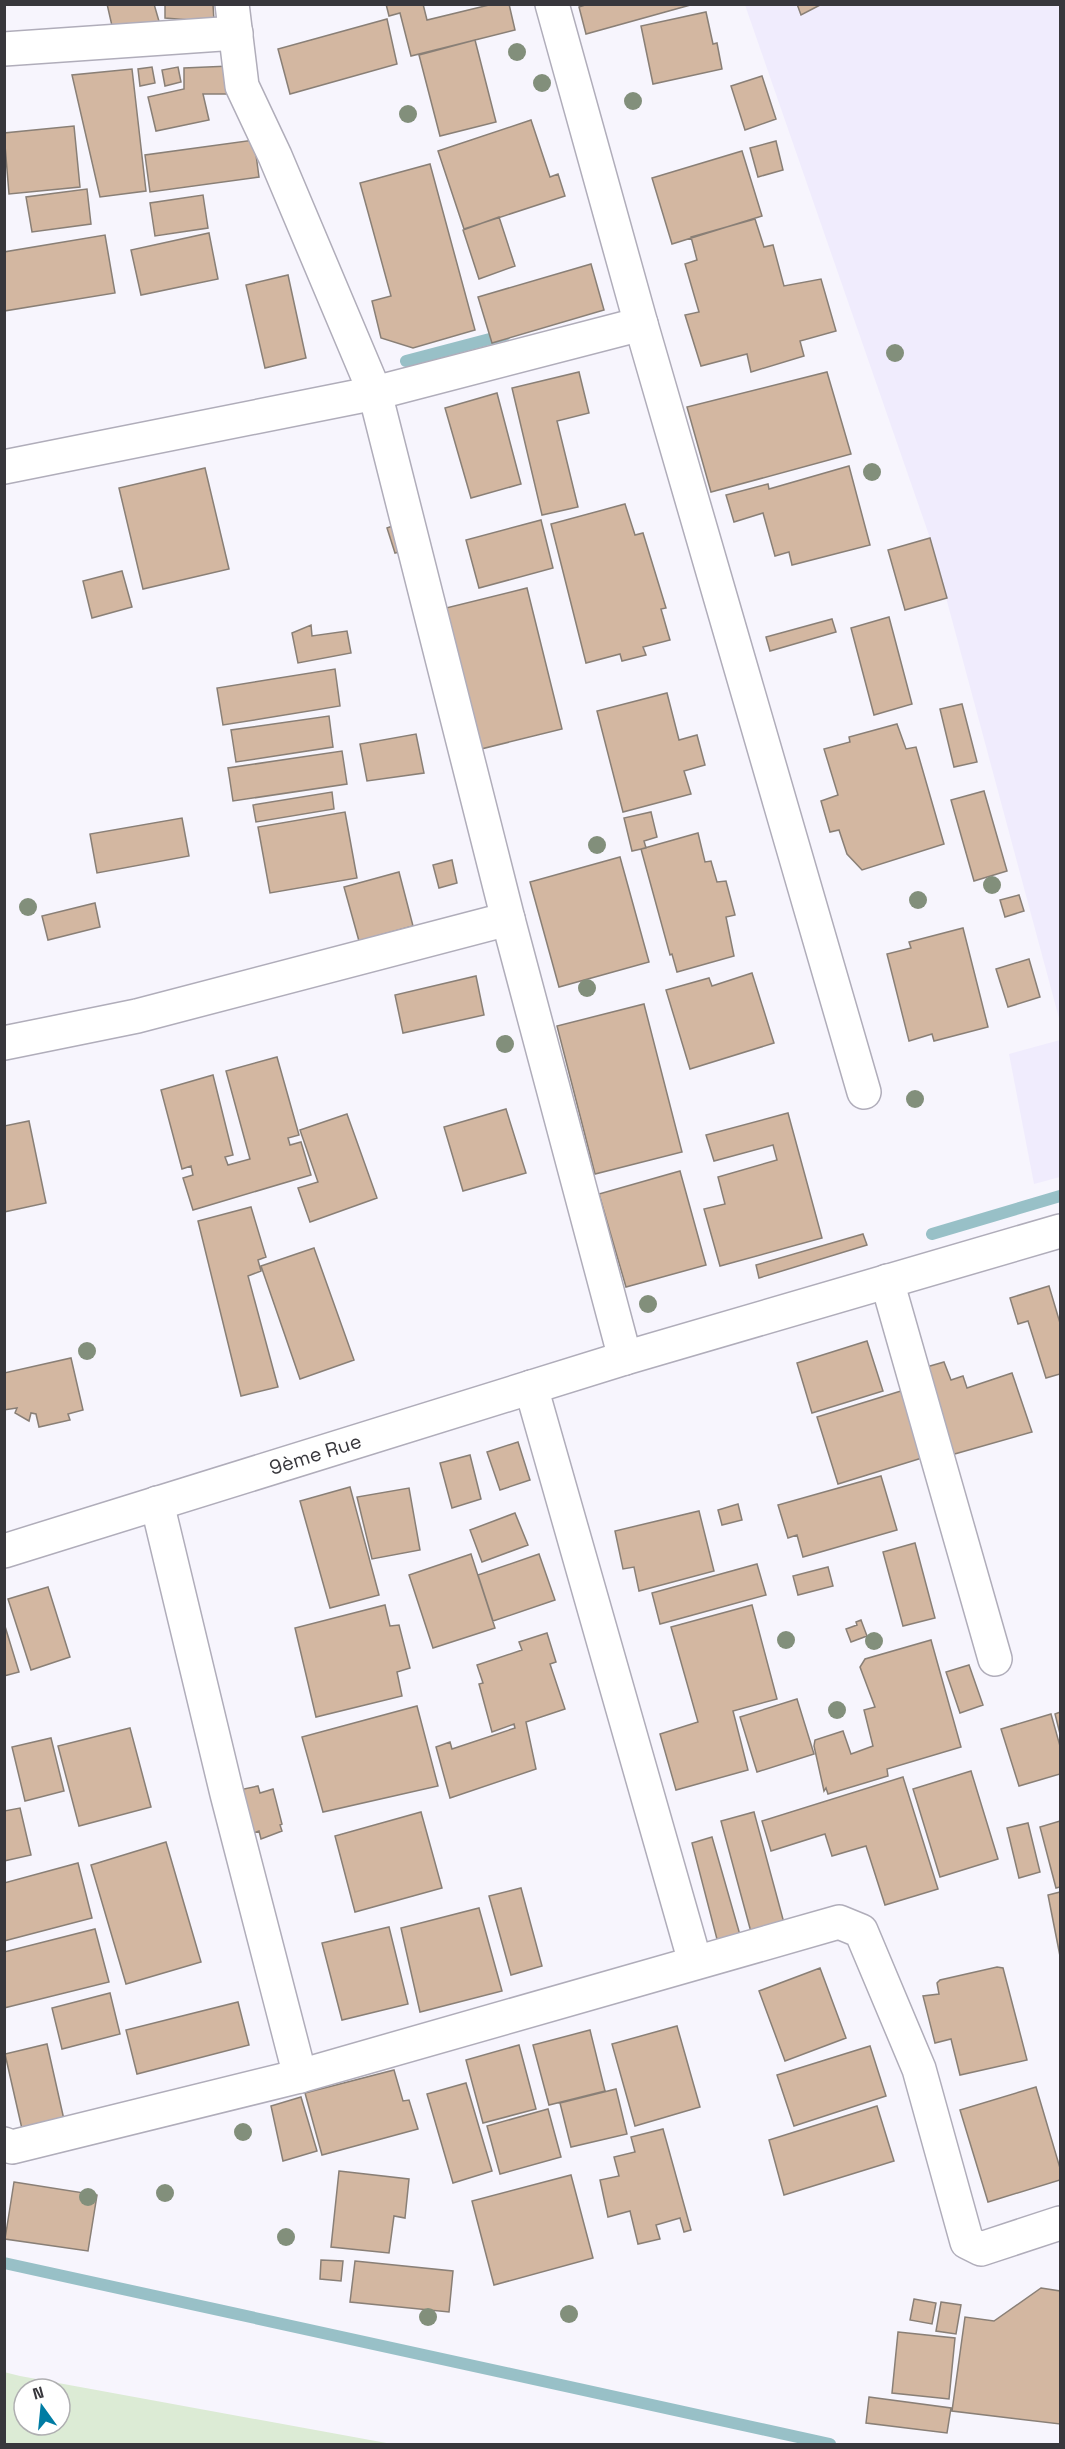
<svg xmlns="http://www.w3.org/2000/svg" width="1065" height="2449" viewBox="0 0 1065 2449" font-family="'Space Grotesk',sans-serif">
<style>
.built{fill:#f0ecfd}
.green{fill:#dcebd5;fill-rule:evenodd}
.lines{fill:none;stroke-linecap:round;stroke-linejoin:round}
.stream{stroke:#98c0c7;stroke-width:12}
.building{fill:#d3b7a1;stroke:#897f76;stroke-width:1.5}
.street-casing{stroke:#b0adba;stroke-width:36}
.street{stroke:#fff;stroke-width:33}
.tree{fill:#828f7b}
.labels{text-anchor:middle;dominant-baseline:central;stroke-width:4.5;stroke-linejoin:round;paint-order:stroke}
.street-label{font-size:20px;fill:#38373c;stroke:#fff}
</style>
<rect width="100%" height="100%" fill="#f7f5fd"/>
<!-- built -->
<path class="built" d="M745,5H1060V1022L930,538Z
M1060,1040V1177L1034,1184L1009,1054Z"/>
<!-- green -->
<path class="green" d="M4,2372L20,2376L392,2444H5ZM24,2389H60V2425H24Z"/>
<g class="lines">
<!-- stream -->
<path class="stream" d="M406,361L505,335
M932,1234L1060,1196
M4,2263L830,2444"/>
</g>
<!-- building -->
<path class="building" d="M107,4H154L163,35L115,39Z
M165,4H213L214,22L165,18Z
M386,4H423L427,20L493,4H509L515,30L411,56L400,13L389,16Z
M588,4H694L586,34L579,7Z
M797,4H822L801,15Z
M706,12L713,44L717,43L722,69L653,84L641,26Z
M387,19L397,64L290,94L278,49Z
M475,40L496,122L440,136L419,55Z
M230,66L231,94H203L209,120L156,131L148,97L184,89V68Z
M152,67L155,83L140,86L138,69Z
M178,67L181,82L165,86L162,70Z
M132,69L146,191L100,197L72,75Z
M762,76L776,119L745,130L731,86Z
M531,120L550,177L558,174L565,196L464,229L438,151Z
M74,126L80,187L9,194L4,133Z
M254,140L259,177L150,192L145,155Z
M776,141L783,170L758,177L750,148Z
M742,151L762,216L672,244L652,178Z
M430,164L475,330L413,348L381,338L372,301L391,296L360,183Z
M87,189L91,224L32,232L26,197Z
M203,195L208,228L155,236L150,203Z
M499,217L515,266L479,279L463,230Z
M755,219L764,247L773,245L784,286L821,279L836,331L800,341L804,356L751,372L747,354L701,366L685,315L699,312L685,264L697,260L691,237Z
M209,233L218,279L141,295L131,250Z
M105,235L115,293L4,311V252Z
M591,264L604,310L492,343L478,297Z
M288,275L306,358L265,368L246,285Z
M579,372L589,413L557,421L578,507L542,515L512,388Z
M827,372L851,454L711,492L687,407Z
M497,393L521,484L471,498L445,408Z
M849,466L870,545L792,565L789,552L775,556L763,513L734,522L726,495L768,484L769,489Z
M205,468L229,569L143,589L119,488Z
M625,504L635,535L643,533L666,608L661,609L670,640L643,647L646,655L622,661L620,654L586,663L551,524Z
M541,520L553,568L479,588L466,540Z
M398,524L407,550L395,553L387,528Z
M930,538L947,598L905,610L888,550Z
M122,571L132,607L92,618L83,581Z
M527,588L562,729L473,751L438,610Z
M889,617L912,704L874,715L851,628Z
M832,619L836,632L770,651L766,637Z
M311,625L312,636L347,631L351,653L298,663L292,633Z
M335,669L340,706L223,725L217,688Z
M667,693L679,740L697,735L705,765L684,771L691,794L623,812L597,711Z
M962,704L977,762L954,767L940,709Z
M329,716L333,747L236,762L231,730Z
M897,724L906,749L916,747L944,844L862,870L847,854L839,830L830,832L821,801L838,795L824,749L850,742L849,737Z
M416,734L424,773L367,781L360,744Z
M342,751L347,784L233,801L228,768Z
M984,791L1007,871L974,881L951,800Z
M332,792L334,809L256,822L253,805Z
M345,812L357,878L270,893L258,827Z
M651,812L657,837L644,841L646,848L632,851L624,818Z
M182,818L189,856L97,873L90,834Z
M698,833L705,862L711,861L717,882L726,881L735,915L726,917L734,956L677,972L672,954L670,955L641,849Z
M620,857L649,962L559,987L530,882Z
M452,860L457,883L439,888L433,865Z
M399,872L413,926L359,941L344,887Z
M1019,895L1024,911L1005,917L1000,900Z
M95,903L100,927L48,940L42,916Z
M963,928L988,1027L934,1041L932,1034L909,1041L887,954L911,948L909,942Z
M1029,959L1040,997L1008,1007L996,969Z
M752,973L774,1043L690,1069L666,990L709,978L712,986Z
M476,976L484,1015L403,1033L395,995Z
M644,1004L682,1152L595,1174L557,1026Z
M277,1057L299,1135L288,1138L290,1145L301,1142L311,1175L193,1210L183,1178L193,1175L191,1166L182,1169L161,1090L213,1075L233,1155L225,1157L228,1165L250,1159L226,1071Z
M506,1109L526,1173L463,1191L444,1127Z
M788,1113L822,1238L720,1266L704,1209L725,1204L718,1177L777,1160L773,1145L714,1161L706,1135Z
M347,1114L377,1198L310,1222L298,1188L318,1182L300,1130Z
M29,1121L46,1203L4,1212V1126Z
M680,1171L706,1265L626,1287L599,1194Z
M251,1207L266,1257L258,1260L261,1271L248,1276L278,1387L241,1396L198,1221Z
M863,1234L867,1245L759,1278L756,1265Z
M314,1248L354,1360L300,1379L261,1266Z
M1049,1286L1060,1323V1374L1046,1378L1028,1321L1018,1324L1010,1298Z
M867,1341L883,1391L812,1413L797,1363Z
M71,1358L83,1410L68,1414L70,1420L39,1427L36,1414L31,1413L29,1421L15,1413L17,1408L4,1410V1373Z
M944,1362L951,1380L963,1376L967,1388L1012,1373L1032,1432L951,1455L923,1368Z
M901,1391L922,1458L838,1484L817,1417Z
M518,1442L530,1480L500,1490L487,1452Z
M470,1455L481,1499L452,1508L440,1463Z
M881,1476L897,1530L803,1557L797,1535L788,1538L778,1505Z
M350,1487L379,1595L330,1608L300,1501Z
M409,1488L420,1550L372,1559L357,1497Z
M738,1504L742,1520L722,1525L718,1510Z
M699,1511L714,1571L639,1591L634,1567L623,1569L615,1531Z
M515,1513L528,1545L482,1562L470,1530Z
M915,1543L935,1618L903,1626L883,1552Z
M471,1554L495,1628L433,1648L409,1575Z
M539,1554L555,1600L493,1621L478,1575Z
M757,1564L766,1595L660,1624L652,1593Z
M828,1567L833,1586L798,1595L793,1576Z
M48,1587L70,1657L31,1670L8,1599Z
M385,1605L390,1626L399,1625L410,1668L397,1672L402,1696L316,1717L295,1628Z
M752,1605L777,1699L733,1711L748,1770L676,1790L660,1734L698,1722L671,1627Z
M861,1620L867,1636L851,1642L846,1629L857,1625L856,1622Z
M4,1623L19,1672L4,1676Z
M547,1633L556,1662L550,1664L565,1709L526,1722L536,1769L450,1798L436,1747L450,1742L452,1749L515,1728L514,1724L492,1732L479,1684L483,1683L477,1665L522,1650L519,1642Z
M931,1640L961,1747L887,1769L888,1776L828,1794L826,1788L824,1791L814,1746L815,1740L843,1731L851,1754L873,1746L864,1710L875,1707L860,1667L865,1659Z
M969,1665L983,1705L960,1713L946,1672Z
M797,1699L814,1754L757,1772L740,1717Z
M417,1706L438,1786L323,1812L302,1737Z
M1060,1712V1734L1055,1714Z
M1051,1714L1060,1746V1774L1019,1786L1001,1729Z
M130,1728L151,1807L79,1826L58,1746Z
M51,1738L64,1791L25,1801L12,1747Z
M971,1771L998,1859L940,1877L913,1789Z
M903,1777L938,1889L885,1905L866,1846L832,1856L825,1834L771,1851L762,1821Z
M258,1786L260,1793L273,1789L282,1824L280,1825L282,1831L261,1839L259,1831L250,1834L239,1790Z
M20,1808L31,1855L4,1861V1811Z
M421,1812L442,1888L355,1912L335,1836Z
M754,1812L784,1923L751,1932L721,1821Z
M1060,1821V1887L1056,1888L1040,1827Z
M1028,1823L1040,1872L1019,1878L1007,1828Z
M712,1837L740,1935L718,1943L692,1843Z
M166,1842L201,1962L126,1984L91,1865Z
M78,1863L92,1918L4,1941V1883Z
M521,1888L542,1966L511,1975L489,1896Z
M1060,1892V1956L1048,1895Z
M479,1908L502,1991L420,2012L401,1928Z
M389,1927L408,2004L342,2020L322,1943Z
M95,1929L109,1982L4,2008V1952Z
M997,1967L1003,1968L1027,2060L960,2075L951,2039L935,2043L923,1996L939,1994L937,1983L940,1980Z
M820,1968L846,2038L785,2061L759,1991Z
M110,1993L120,2034L62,2049L52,2008Z
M238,2002L249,2045L137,2074L126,2030Z
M677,2026L700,2107L635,2126L612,2044Z
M590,2030L605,2091L549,2105L533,2045Z
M47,2044L67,2133L25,2142L5,2054Z
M519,2045L536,2109L483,2123L466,2060Z
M870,2046L886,2096L794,2126L777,2075Z
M394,2070L403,2101L409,2100L418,2129L322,2155L305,2093Z
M466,2083L492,2171L453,2183L427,2094Z
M1036,2087L1060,2168V2180L988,2202L960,2110Z
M616,2089L627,2134L571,2147L560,2103Z
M301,2097L317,2151L283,2161L271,2106Z
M877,2106L894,2161L784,2195L769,2140Z
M548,2109L561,2157L500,2174L487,2126Z
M663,2129L691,2230L684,2232L680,2218L656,2225L660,2239L638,2244L630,2211L608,2217L600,2180L619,2176L614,2157L635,2152L631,2137Z
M339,2171L409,2179L405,2218L394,2216L389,2253L331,2247Z
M571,2175L593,2258L494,2285L472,2201Z
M14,2182L97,2195L88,2251L5,2239Z
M321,2260L343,2261L341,2281L320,2279Z
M355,2261L453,2271L449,2312L350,2302Z
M1041,2288L1060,2291V2424L952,2411L965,2317L994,2321Z
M914,2299L936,2303L932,2324L910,2320Z
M941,2302L961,2305L956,2334L936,2331Z
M898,2332L955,2338L949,2399L892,2393Z
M869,2397L951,2408L947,2433L866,2423Z"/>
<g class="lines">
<!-- street casing -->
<g class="street-casing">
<g id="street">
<path d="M232,4L242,86L275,156L375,393L508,919L625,1358"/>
<path d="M552,4L641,324L864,1092"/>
<path d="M4,49L236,33"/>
<path d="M4,467L375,393L641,324"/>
<path d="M4,1043L137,1016L508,919"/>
<path d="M887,1281L995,1659"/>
<path d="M531,1387L695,1962"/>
<path d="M157,1503L227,1794L300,2076"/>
<path id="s1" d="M4,1551L625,1358L1060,1231"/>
<path d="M4,2144L12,2147L300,2076L839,1922L861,1931L919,2069L967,2242L981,2249L1060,2223"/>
</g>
</g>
<!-- street -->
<use href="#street" class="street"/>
</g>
<!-- trees -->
<g class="tree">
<circle cx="517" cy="52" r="9"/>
<circle cx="542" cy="83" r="9"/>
<circle cx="633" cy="101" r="9"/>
<circle cx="408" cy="114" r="9"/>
<circle cx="895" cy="353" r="9"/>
<circle cx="872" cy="472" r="9"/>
<circle cx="597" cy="845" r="9"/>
<circle cx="992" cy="885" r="9"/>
<circle cx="918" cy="900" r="9"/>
<circle cx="28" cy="907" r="9"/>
<circle cx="587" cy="988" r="9"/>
<circle cx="505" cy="1044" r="9"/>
<circle cx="915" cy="1099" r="9"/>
<circle cx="648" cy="1304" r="9"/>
<circle cx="87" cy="1351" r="9"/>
<circle cx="786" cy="1640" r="9"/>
<circle cx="874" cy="1641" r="9"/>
<circle cx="837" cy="1710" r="9"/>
<circle cx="243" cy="2132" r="9"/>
<circle cx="165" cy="2193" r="9"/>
<circle cx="88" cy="2197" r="9"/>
<circle cx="286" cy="2237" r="9"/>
<circle cx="569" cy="2314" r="9"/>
<circle cx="428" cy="2317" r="9"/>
</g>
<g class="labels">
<!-- street labels -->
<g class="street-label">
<text stroke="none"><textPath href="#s1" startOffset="326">9ème Rue</textPath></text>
</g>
</g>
<!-- border -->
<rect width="1065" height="2449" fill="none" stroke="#38373c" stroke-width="12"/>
<!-- north arrow -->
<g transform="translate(42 2407) rotate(345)"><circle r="28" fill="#ffffff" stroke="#afafb1" stroke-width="1.5"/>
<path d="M0-4.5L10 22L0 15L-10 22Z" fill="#007ca3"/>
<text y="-9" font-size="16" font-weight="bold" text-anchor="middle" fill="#38373c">N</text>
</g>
</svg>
